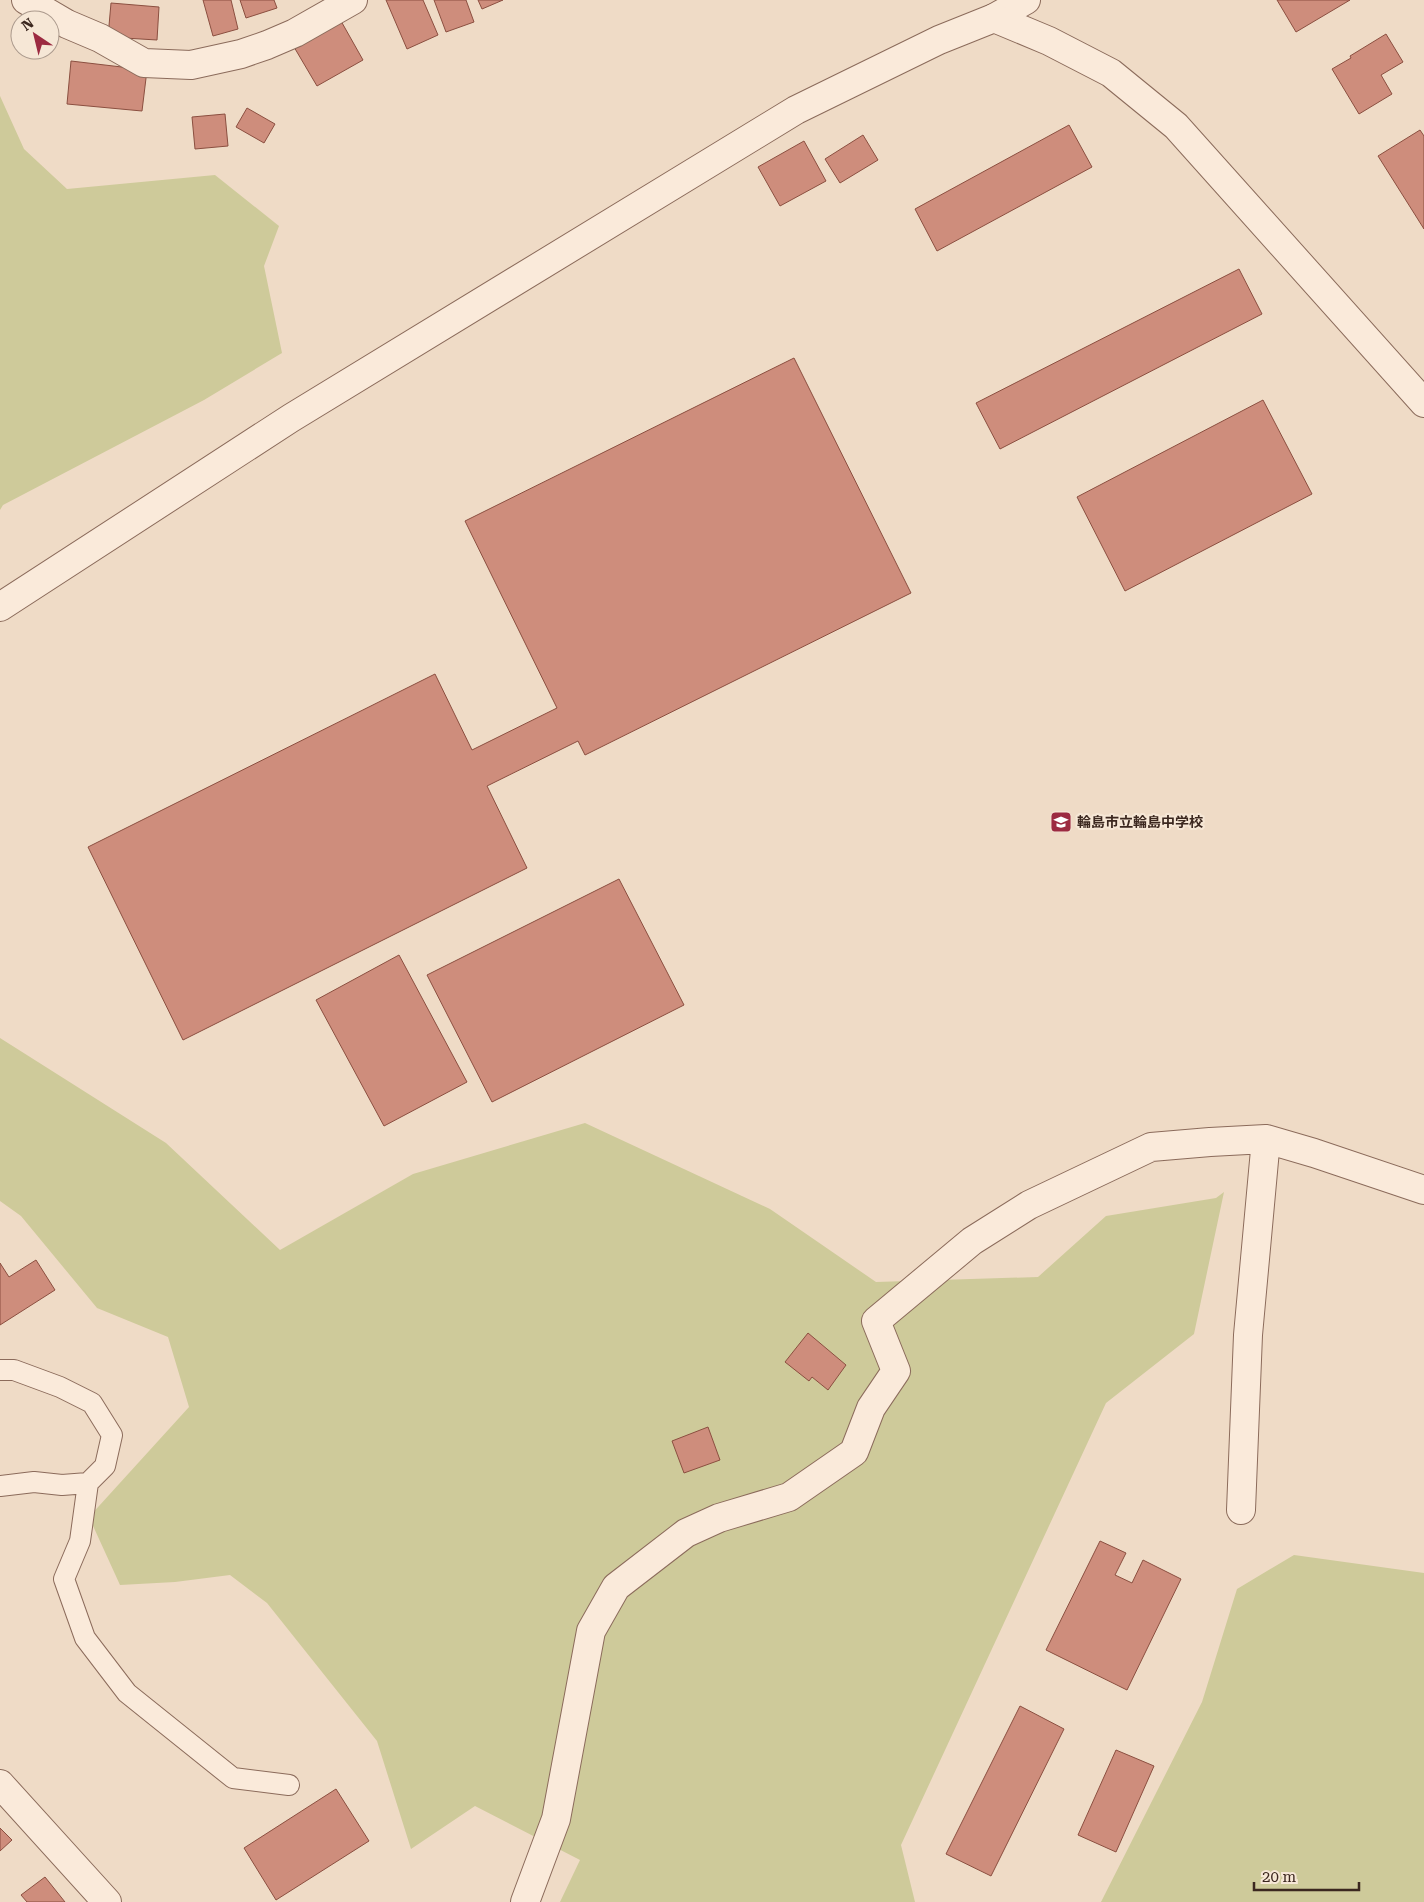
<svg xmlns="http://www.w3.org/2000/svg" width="1424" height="1902" viewBox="0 0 1424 1902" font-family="'Roboto Serif','Noto Sans JP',serif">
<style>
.green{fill:#ceca9a}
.building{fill:#ce8d7c;stroke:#8b4f40}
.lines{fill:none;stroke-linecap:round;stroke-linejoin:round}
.service-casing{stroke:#8b6b5b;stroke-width:22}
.minor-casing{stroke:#8b6b5b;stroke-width:30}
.tertiary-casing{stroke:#8b6b5b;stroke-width:30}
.service{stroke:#faeada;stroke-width:20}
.minor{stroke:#faeada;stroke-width:28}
.tertiary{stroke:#faeada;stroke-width:28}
.labels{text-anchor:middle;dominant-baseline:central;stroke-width:4;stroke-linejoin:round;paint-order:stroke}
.poi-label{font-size:14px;font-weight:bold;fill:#3b271f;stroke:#f6e7d6;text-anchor:start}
</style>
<rect width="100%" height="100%" fill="#efdbc6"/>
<!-- green -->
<path class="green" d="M0,96L24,149L67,189L215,175L279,226L264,266L282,353L204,400L3,505L0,510Z
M0,1038L166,1143L280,1250L413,1174L585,1123L770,1209L876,1282L1038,1277L1106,1216L1216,1198L1224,1192L1194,1334L1106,1403L901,1845L915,1902H560L580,1860L475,1806L411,1849L377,1741L267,1603L230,1575L175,1582L120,1585L89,1517L189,1407L168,1337L97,1308L21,1216L0,1201Z
M1294,1555L1424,1573V1902H1101L1202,1702L1237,1589Z"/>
<!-- building -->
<path class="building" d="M203,0H231L238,29L213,36Z
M240,0H274L277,8L246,18Z
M386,0H423L438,35L407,49Z
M434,0H466L474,22L446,32Z
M478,0H503L482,9Z
M1277,0H1350L1296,32Z
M111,3L159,7L157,40L108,37Z
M341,21L363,60L317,86L294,47Z
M1386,34L1403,62L1381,75L1392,94L1359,114L1332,69L1351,58L1350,56Z
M71,61L147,70L142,111L67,104Z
M247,108L275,124L264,143L236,127Z
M225,114L228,146L195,149L192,117Z
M1069,125L1092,167L937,251L915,209Z
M1420,130L1424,136V229L1378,156Z
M863,135L878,160L840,183L825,159Z
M804,141L826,181L780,206L758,167Z
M1239,269L1262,314L1000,449L976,403Z
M794,358L911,593L585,755L578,741L487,786L527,868L183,1040L88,847L435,674L472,750L557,708L465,521Z
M1263,400L1312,494L1125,591L1077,497Z
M619,879L684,1005L492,1102L427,975Z
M399,955L467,1082L384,1126L316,1000Z
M36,1260L55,1290L0,1325V1263L9,1277Z
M808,1333L846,1365L828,1390L812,1377L809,1381L785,1362Z
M708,1427L720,1460L684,1473L672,1441Z
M1100,1541L1126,1553L1115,1575L1132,1583L1143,1560L1181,1579L1127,1690L1046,1650Z
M1020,1706L1064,1729L991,1876L946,1854Z
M1116,1750L1154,1766L1116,1852L1078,1835Z
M336,1789L369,1841L276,1900L244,1848Z
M0,1828L12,1840L0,1851Z
M45,1877L65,1902H27L21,1895Z"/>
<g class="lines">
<!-- service casing -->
<g class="service-casing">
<path id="service" d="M0,1370H14L60,1387L92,1403L112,1435L105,1466L88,1483L62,1485L34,1482L0,1486
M88,1483L80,1541L64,1579L85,1638L127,1693L233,1778L289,1785"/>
</g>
<!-- minor casing -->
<g class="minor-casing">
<path id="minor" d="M26,0L67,24L100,38L144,63L191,65L241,54L267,45L295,33L353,0
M994,18L1026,0
M1241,1510L1248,1335L1266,1139
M0,1784L107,1902
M525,1902L556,1819L591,1631L616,1587L686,1533L719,1518L789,1497L854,1452L871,1408L896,1371L876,1321L972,1241L1029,1205L1151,1147L1210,1142L1266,1139L1314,1153L1424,1190"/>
</g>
<!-- tertiary casing -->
<g class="tertiary-casing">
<path id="tertiary" d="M0,607L291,418L796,110L939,40L994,18L1049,41L1111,73L1176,126L1424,403"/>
</g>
<!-- service -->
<use href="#service" class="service"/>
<!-- minor -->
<use href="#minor" class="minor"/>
<!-- tertiary -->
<use href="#tertiary" class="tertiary"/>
</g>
<!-- icons -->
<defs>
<g id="school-square" transform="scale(1.125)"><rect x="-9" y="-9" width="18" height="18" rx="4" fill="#9c2a41" stroke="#f6e7d6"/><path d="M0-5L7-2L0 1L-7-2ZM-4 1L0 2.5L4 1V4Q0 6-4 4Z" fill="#fff"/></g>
</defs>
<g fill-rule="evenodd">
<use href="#school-square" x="1061" y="822"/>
</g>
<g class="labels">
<!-- poi labels -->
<g class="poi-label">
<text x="1077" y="822">輪島市立輪島中学校</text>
</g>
</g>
<!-- north arrow -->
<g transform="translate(35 35) rotate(325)"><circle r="24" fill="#f6e7d6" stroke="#ab9a8d"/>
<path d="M0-4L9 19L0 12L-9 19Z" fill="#9c2a41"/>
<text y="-8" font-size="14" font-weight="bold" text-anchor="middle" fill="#3b271f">N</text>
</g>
<!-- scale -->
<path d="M1254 1882v8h105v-8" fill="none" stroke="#3b271f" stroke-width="2.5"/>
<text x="1262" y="1882" font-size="15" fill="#3b271f" stroke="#f6e7d6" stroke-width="4" paint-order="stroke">20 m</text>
</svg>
